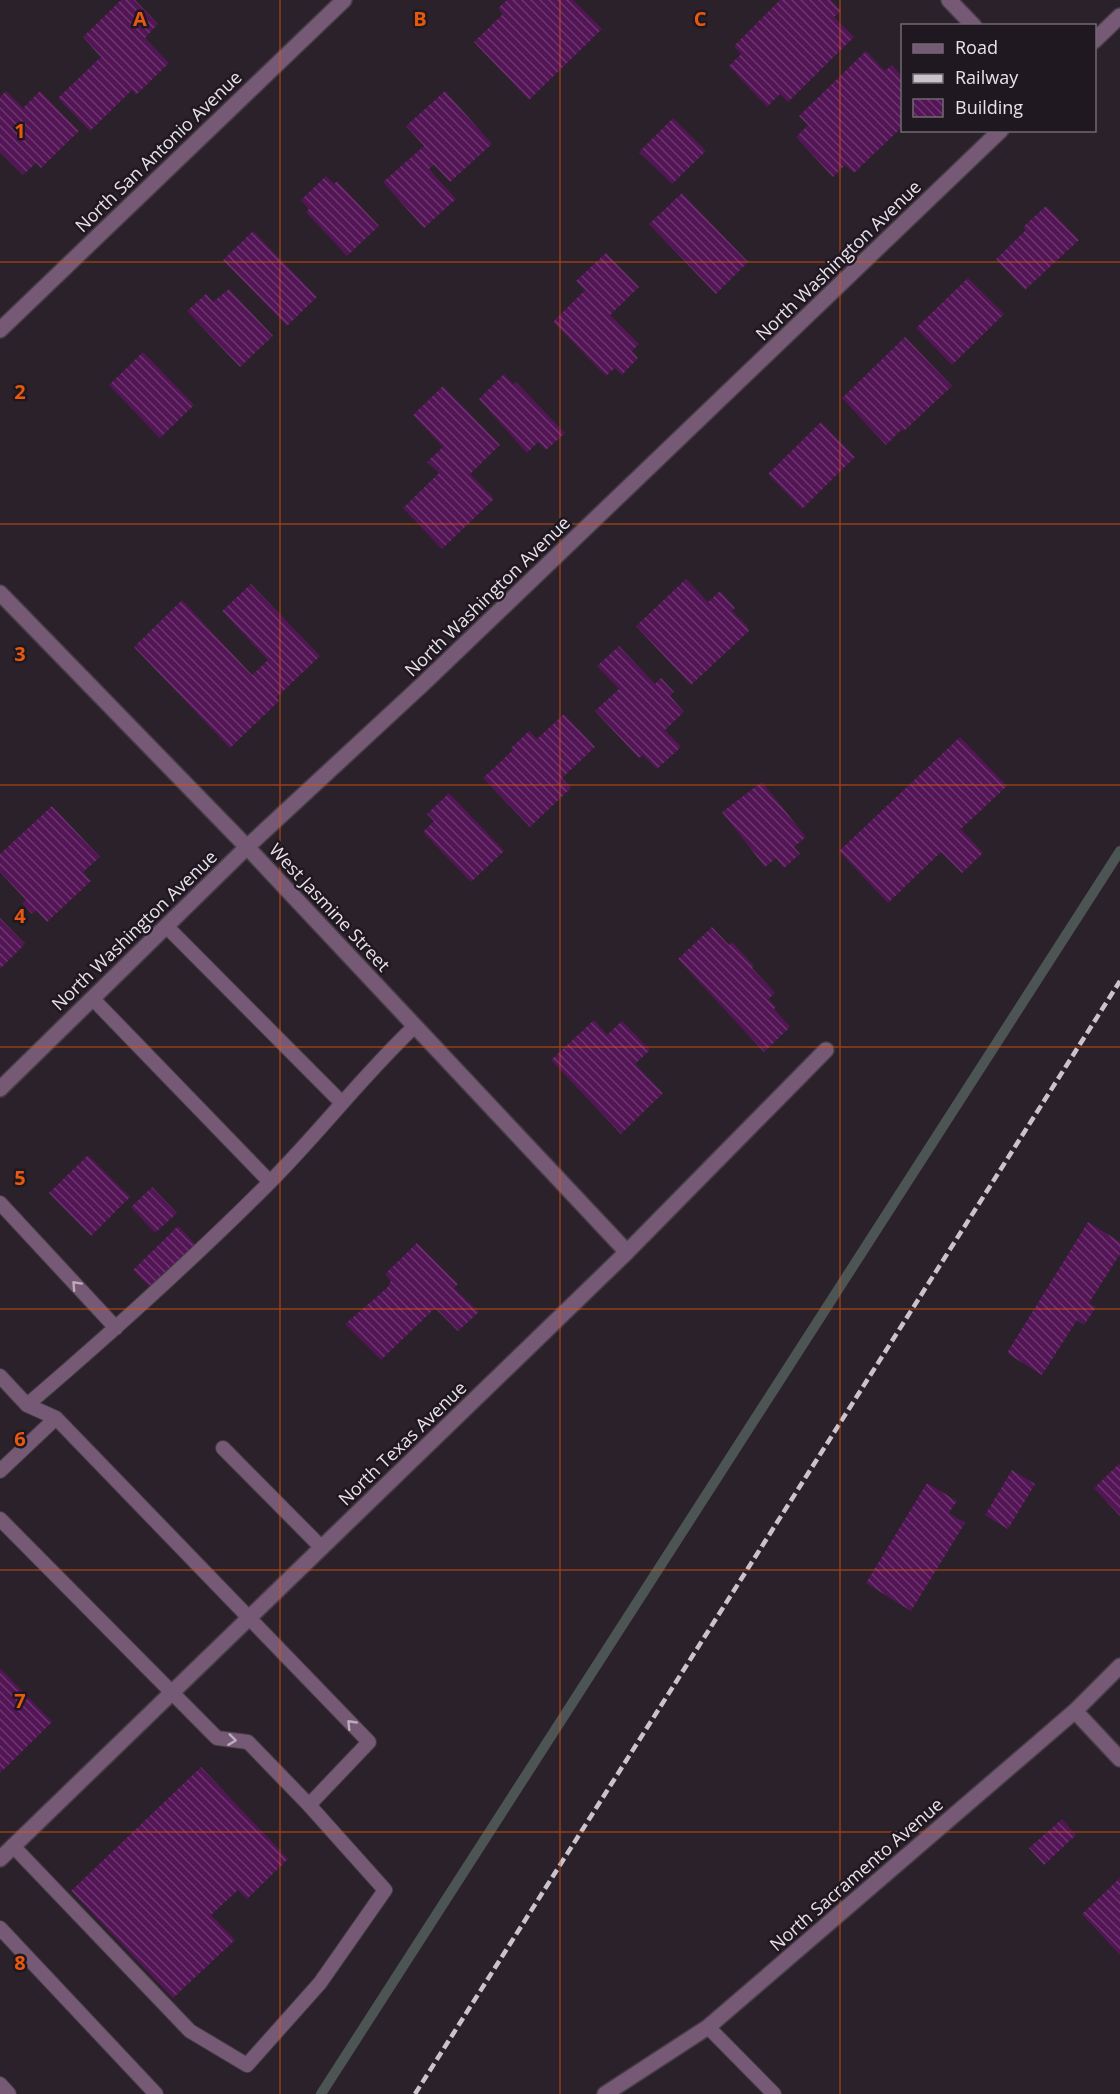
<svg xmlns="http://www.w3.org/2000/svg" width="1120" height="2094" viewBox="0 0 1120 2094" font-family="'Open Sans',sans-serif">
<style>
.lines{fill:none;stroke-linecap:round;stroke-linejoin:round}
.stream{stroke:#4c5553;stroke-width:10}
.building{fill:url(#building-back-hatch)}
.service-casing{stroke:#453c45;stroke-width:16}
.minor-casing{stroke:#453c45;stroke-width:18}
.service{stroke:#755975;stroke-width:14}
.minor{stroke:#755975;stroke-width:15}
.rail{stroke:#cbc3cb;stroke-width:4.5;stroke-dasharray:9 4.5;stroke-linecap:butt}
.oneway{stroke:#bbabbb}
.grid{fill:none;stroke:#e8590c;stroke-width:1.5;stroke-opacity:0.55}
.labels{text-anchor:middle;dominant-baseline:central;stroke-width:5;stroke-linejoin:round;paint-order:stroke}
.street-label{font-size:18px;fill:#e9e2e9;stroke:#201821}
.grid-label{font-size:20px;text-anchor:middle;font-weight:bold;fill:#e8590c;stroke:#201821;stroke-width:5;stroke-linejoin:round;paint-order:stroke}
</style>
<defs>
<pattern id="building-back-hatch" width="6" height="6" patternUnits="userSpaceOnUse" patternTransform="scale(1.5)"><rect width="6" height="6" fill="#531556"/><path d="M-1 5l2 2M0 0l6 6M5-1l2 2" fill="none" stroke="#6c376e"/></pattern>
</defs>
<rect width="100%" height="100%" fill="#2a212a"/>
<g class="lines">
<!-- stream -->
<path class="stream" d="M321,2094L1120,851"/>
</g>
<!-- building -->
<path class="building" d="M121,0H135L158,24L145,38L169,63L136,95L132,90L90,131L58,98L101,57L83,37Z
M507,0H573L602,29L529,100L474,42L503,14L498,8Z
M780,0H831L841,11L834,17L854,37L788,102L780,94L767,107L729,66L741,54L734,46Z
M866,51L885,71L892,65L902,77V127L854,173L845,165L833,177L796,137L808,125L799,116Z
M6,91L23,108L40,91L79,131L41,168L36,163L23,175L0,152V97Z
M445,91L492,144L450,182L434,165L429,169L456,199L424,228L383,182L424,146L406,126Z
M673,118L706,151L672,184L639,152Z
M326,176L334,184L337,181L379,226L347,256L306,212L309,209L301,200Z
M682,193L748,262L716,294L649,224Z
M1046,206L1079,240L1025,290L996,259L1026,230L1023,227Z
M253,231L317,297L287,326L223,260Z
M606,253L639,287L610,315L639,344L632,351L638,358L622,375L615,368L606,376L553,322L585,290L576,281Z
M968,278L1004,314L952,365L916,328Z
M229,289L273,336L240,367L187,311L206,294L213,302Z
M905,337L952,386L904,431L902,429L886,445L842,398Z
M143,352L194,405L160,438L109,385Z
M504,374L513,384L516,382L565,433L546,450L538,442L527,453L479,399Z
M443,386L500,445L470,474L494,499L442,549L403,508L439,473L427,462L443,447L413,415Z
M821,422L855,457L802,509L768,474Z
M686,579L708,602L720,591L735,608L732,611L747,626L749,631L691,685L636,626Z
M251,584L320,656L277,697L279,701L230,748L134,647L182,600L252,675L268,660L222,611Z
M619,646L655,684L661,678L674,692L670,696L684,712L665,730L681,747L657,769L643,755L639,758L595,711L619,689L597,666Z
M564,714L595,747L562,778L571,788L530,827L483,778L513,750L511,748L529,731L537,739Z
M960,737L1007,786L961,829L983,853L962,873L941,852L888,903L839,851Z
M762,782L806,837L794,847L800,854L784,868L776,858L765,867L722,812Z
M449,793L504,851L471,882L423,832L434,821L427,814Z
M52,806L100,857L83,872L91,881L47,922L36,910L32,914L22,903L26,900L0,872V854Z
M0,918L25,944L0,969Z
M712,927L729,945L732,942L754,966L752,968L775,993L768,999L776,1007L774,1009L790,1027L764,1052L678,959Z
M594,1020L607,1035L622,1021L650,1050L635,1064L663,1093L621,1134L551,1060Z
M88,1155L130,1197L91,1236L49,1193Z
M152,1187L177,1213L155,1233L131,1207Z
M1088,1222L1120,1242V1254L1089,1303L1096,1307L1084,1325L1077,1320L1042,1375L1007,1353Z
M178,1226L196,1245L152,1289L133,1270Z
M417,1243L458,1284L454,1288L479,1312L458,1331L435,1308L381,1360L345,1324L387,1288L391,1281L385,1274Z
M1120,1463V1516L1094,1488Z
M1012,1470L1035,1484L1008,1529L985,1515Z
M927,1483L957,1501L949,1513L965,1523L911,1611L866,1583Z
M0,1668L52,1722L0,1773Z
M201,1767L288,1859L247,1899L238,1890L211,1915L235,1940L173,1998L71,1891Z
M1062,1819L1076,1835L1044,1865L1029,1848Z
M1120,1878V1955L1082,1914Z"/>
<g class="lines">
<!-- service casing -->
<g class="service-casing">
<path id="service" d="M167,927L342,1103
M93,999L270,1182
M0,1203L116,1328
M0,1376L27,1405L56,1418L369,1742L309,1805L248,1742L217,1738L0,1519
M27,1405C110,1334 192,1260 269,1183C320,1132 363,1075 415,1026
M223,1448L322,1548
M0,1471L56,1418
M13,1846L190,2031L247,2065L320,1983L385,1890L309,1805
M0,1928L156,2094
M708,2027L774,2094
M0,2084L9,2094"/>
</g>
<!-- minor casing -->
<g class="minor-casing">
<path id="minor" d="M949,0L974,26
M1094,41L1120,16
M0,330L344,0
M0,593L247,847L627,1252
M0,1089L247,847L424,683L1001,130
M1075,1711L1120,1759
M0,1859L627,1252L826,1050
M605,2094L708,2027L1075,1711L1120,1666"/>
</g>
<!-- service -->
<use href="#service" class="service"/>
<!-- minor -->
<use href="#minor" class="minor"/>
<!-- rail -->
<path class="rail" d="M415,2094L1120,981"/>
</g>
<!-- one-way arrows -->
<defs><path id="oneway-chevron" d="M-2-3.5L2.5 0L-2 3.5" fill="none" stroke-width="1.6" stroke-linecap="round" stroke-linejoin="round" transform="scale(1.5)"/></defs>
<g class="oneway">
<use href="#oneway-chevron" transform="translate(76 1285) rotate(-133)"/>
<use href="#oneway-chevron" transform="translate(351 1724) rotate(-134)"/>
<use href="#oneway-chevron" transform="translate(232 1740) rotate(7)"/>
</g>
<!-- grid -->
<path class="grid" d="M280,0V2094M560,0V2094M840,0V2094M0,262H1120M0,524H1120M0,785H1120M0,1047H1120M0,1309H1120M0,1570H1120M0,1832H1120"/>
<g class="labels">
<!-- street labels -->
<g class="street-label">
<text transform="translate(158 151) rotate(-44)">North San Antonio Avenue</text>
<text transform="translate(838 260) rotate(-44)">North Washington Avenue</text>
<text transform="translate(487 596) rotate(-44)">North Washington Avenue</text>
<text transform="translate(330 907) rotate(47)">West Jasmine Street</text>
<text transform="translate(134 930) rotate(-44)">North Washington Avenue</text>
<text transform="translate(402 1443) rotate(-44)">North Texas Avenue</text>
<text transform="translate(856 1874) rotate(-41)">North Sacramento Avenue</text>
</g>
</g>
<g class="grid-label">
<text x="140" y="26">A</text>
<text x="420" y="26">B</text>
<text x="700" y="26">C</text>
<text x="20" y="138">1</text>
<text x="20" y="399">2</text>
<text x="20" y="661">3</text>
<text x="20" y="923">4</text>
<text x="20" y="1185">5</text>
<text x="20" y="1446">6</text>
<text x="20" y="1708">7</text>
<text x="20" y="1970">8</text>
</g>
<!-- legend -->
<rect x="901" y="24" width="195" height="108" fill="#201821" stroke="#706971" stroke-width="1.5"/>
<rect x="913" y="44" width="30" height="9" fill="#755975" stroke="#706971" stroke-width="1.5"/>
<text x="955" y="54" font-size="18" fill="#e9e2e9">Road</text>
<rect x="913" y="74" width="30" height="9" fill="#cbc3cb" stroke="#706971" stroke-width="1.5"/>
<text x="955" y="84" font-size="18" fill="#e9e2e9">Railway</text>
<rect x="913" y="99" width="30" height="18" fill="url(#building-back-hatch)" stroke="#706971" stroke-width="1.5"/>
<text x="955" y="114" font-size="18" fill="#e9e2e9">Building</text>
</svg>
